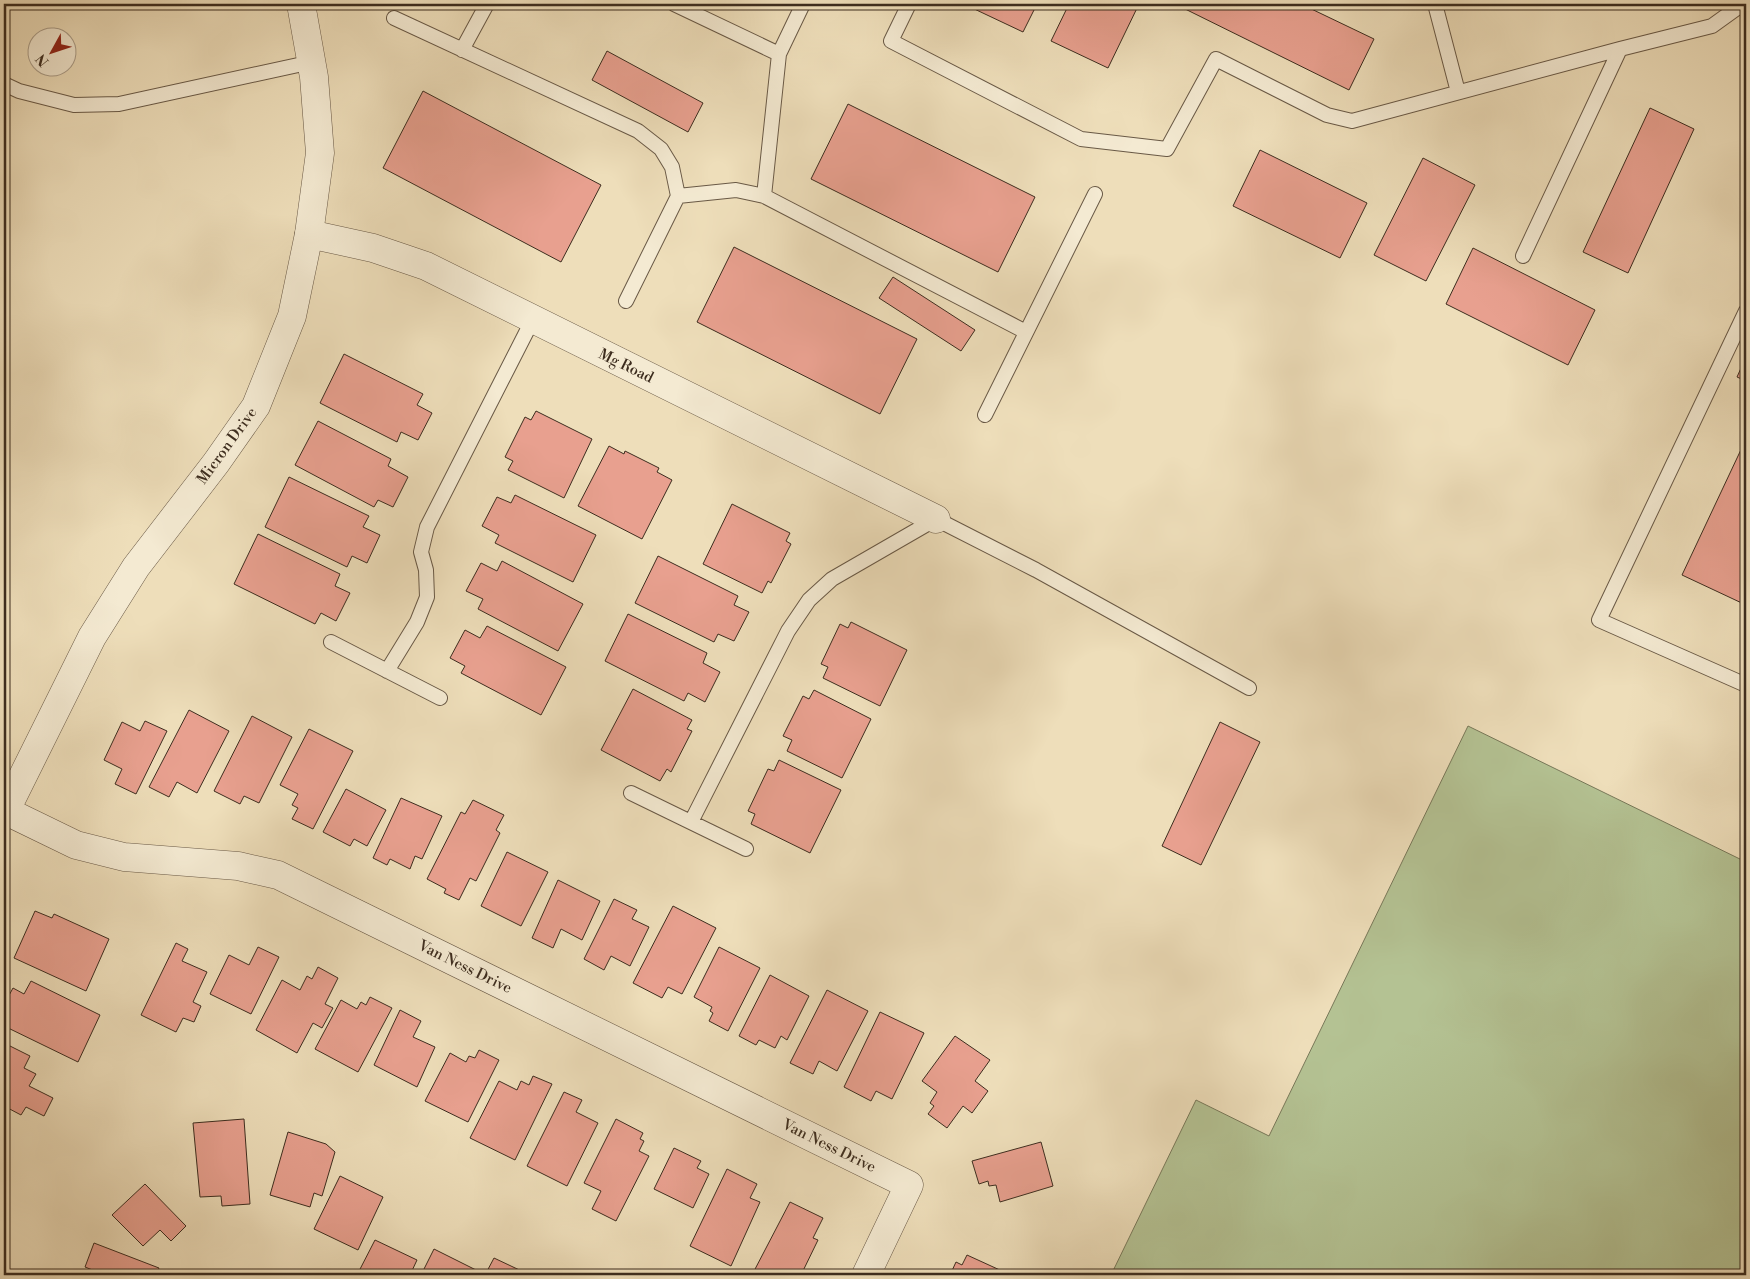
<svg xmlns="http://www.w3.org/2000/svg" width="1750" height="1279" viewBox="0 0 1750 1279" font-family="'Libre Bodoni',serif">
<style>
.green{fill:#b4c293;stroke:#787859}
.building{fill:#e8a08f;stroke:#3d2d1f}
.lines{fill:none;stroke-linecap:round;stroke-linejoin:round}
.service-casing{stroke:#695946;stroke-width:16}
.minor-casing{stroke:#695946;stroke-width:29}
.tertiary-casing{stroke:#695946;stroke-width:29}
.service{stroke:#f4ead2;stroke-width:14}
.minor{stroke:#f4ead2;stroke-width:28}
.tertiary{stroke:#f4ead2;stroke-width:28}
.labels{text-anchor:middle;dominant-baseline:central;stroke-width:4;stroke-linejoin:round;paint-order:stroke}
.street-label{font-size:15px;fill:#3d2d1f;stroke:#f4ead2}
</style>
<rect width="100%" height="100%" fill="#eedeba"/>
<filter id="stains"><feTurbulence type="fractalNoise" baseFrequency=".004" numOctaves="4"/><feColorMatrix values="0 0 0 0 .2 0 0 0 0 .09 0 0 0 0 .02 0 0 0 .5 -.17"/></filter>
<radialGradient id="worn" r=".72"><stop offset=".6" stop-color="#630" stop-opacity="0"/><stop offset="1" stop-color="#630" stop-opacity=".3"/></radialGradient>
<!-- green -->
<path class="green" d="M1468,726L1746,862V1275H1111L1196,1100L1269,1136Z"/>
<!-- building -->
<path class="building" d="M969,4H1037L1023,32L968,6Z
M1069,4H1139L1108,68L1051,41Z
M1175,4H1301L1374,39L1349,90Z
M607,51L703,103L688,132L592,80Z
M423,91L601,185L561,262L383,168Z
M848,104L1035,197L998,272L811,179Z
M1650,108L1694,129L1628,273L1583,252Z
M1260,150L1367,203L1340,258L1233,206Z
M1423,158L1475,185L1426,281L1374,255Z
M734,247L917,339L880,414L697,322Z
M1473,248L1595,310L1568,365L1446,304Z
M893,277L975,330L961,351L879,298Z
M344,354L423,394L417,405L432,413L418,440L401,432L397,442L320,403Z
M1746,357V381L1737,377Z
M536,411L592,439L564,498L508,470L513,461L505,457L525,417L531,420Z
M318,421L391,459L388,466L408,477L393,507L378,500L374,507L295,465Z
M1746,439V605L1682,575Z
M609,446L624,454L625,451L659,468L657,472L672,480L642,539L578,506Z
M289,477L369,516L363,527L380,535L367,563L352,556L347,567L265,527Z
M515,495L596,535L573,582L495,543L499,535L482,526L497,497L511,503Z
M732,504L790,533L786,541L791,544L771,583L768,581L762,593L703,564Z
M258,534L340,574L335,586L350,593L336,621L321,613L315,624L234,584Z
M658,556L738,596L734,605L749,612L734,641L718,634L714,642L635,603Z
M502,561L583,604L558,651L478,609L483,599L466,591L481,563L497,571Z
M628,614L707,653L703,663L720,672L705,702L688,693L684,701L605,661Z
M851,622L907,650L880,706L823,678L828,667L821,664L840,624L848,628Z
M487,626L566,667L541,715L461,673L465,666L450,658L465,630L480,638Z
M633,689L692,720L687,729L692,731L671,772L667,769L660,781L601,750Z
M814,690L871,719L842,778L787,751L792,740L783,736L803,696L809,699Z
M189,710L229,731L197,793L177,782L169,797L149,787Z
M252,716L292,737L259,803L244,796L240,804L214,791Z
M145,721L167,731L136,794L115,784L122,769L104,760L122,722L140,731Z
M1220,722L1260,742L1201,865L1162,846Z
M309,729L353,751L313,829L292,819L298,808L292,805L298,794L280,785Z
M779,760L841,790L810,853L751,824L755,814L748,811L768,769L774,771Z
M346,789L386,810L367,846L354,839L350,846L323,832Z
M401,798L442,816L422,859L415,856L410,869L390,859L387,865L373,858Z
M473,800L504,815L496,830L500,833L476,881L470,878L459,900L444,893L446,889L427,879L461,812L465,814Z
M507,852L548,872L521,926L481,906Z
M558,880L600,901L582,940L561,929L553,948L532,938Z
M614,899L637,910L632,919L649,927L630,966L611,956L604,970L584,959Z
M673,906L716,928L682,994L668,987L662,998L633,983Z
M35,911L52,918L54,914L109,939L86,991L14,958Z
M176,943L188,949L182,961L207,972L193,1002L201,1006L194,1022L183,1018L176,1032L141,1015Z
M258,947L279,957L251,1014L210,994L229,955L249,965Z
M719,947L760,968L728,1031L709,1021L713,1013L710,1011L712,1007L694,997Z
M318,967L338,978L325,1004L333,1008L322,1028L313,1023L297,1053L256,1030L282,980L300,990L307,976L312,979Z
M770,975L809,996L787,1040L781,1036L775,1048L759,1040L756,1045L739,1036Z
M31,981L100,1015L78,1062L4,1026V998L7,999L13,988L24,994Z
M827,990L868,1011L837,1071L819,1061L813,1074L790,1063Z
M370,997L392,1008L358,1072L315,1049L341,1000L357,1009L361,1002L366,1005Z
M400,1010L421,1021L413,1037L435,1047L417,1087L374,1065Z
M880,1012L924,1033L892,1099L876,1091L871,1101L844,1087Z
M955,1036L990,1060L975,1081L988,1091L972,1113L963,1106L947,1128L928,1114L934,1106L930,1103L937,1092L922,1081Z
M4,1043L30,1056L24,1068L36,1074L29,1086L53,1098L44,1116L26,1107L21,1115L4,1106Z
M479,1050L499,1060L468,1122L425,1101L450,1053L466,1062L469,1056L475,1058Z
M533,1076L552,1084L515,1160L470,1138L499,1081L517,1090L521,1081L529,1085Z
M564,1092L582,1100L576,1112L598,1123L567,1186L527,1166Z
M244,1119L250,1204L222,1206L221,1196L200,1197L193,1123Z
M616,1119L643,1133L640,1139L644,1141L639,1151L649,1156L616,1221L592,1209L601,1191L584,1183Z
M288,1132L326,1144L335,1152L322,1196L314,1193L310,1207L270,1195Z
M1041,1142L1053,1186L1000,1202L996,1185L989,1186L988,1181L979,1184L972,1161Z
M674,1148L701,1161L697,1168L709,1174L693,1208L654,1189Z
M727,1169L757,1184L750,1198L760,1202L731,1266L690,1246Z
M340,1176L383,1197L358,1250L314,1229Z
M145,1184L186,1226L171,1241L160,1230L143,1246L112,1215Z
M790,1202L823,1218L813,1238L818,1240L801,1275H758L753,1273Z
M375,1240L417,1260L410,1275H357Z
M94,1243L159,1268L156,1275H93L95,1271L85,1267Z
M434,1249L478,1271L476,1275H421Z
M967,1255L1002,1271L1001,1275H950L956,1262L962,1265Z
M494,1258L530,1275H485Z"/>
<g class="lines">
<!-- service casing -->
<g class="service-casing">
<path id="service" d="M674,4L779,54
M909,4L891,41L1081,139L1167,149L1216,59L1327,115L1352,121L1620,49L1712,26L1737,8L1739,4
M1435,4L1458,92
M394,18L638,131L661,149L672,167L678,196L626,301
M462,50L487,4
M4,84L19,91L74,105L119,104L312,62
M678,196L736,190L764,196L1026,332
M764,196L779,54L803,4
M1523,256L1620,49
M1746,311L1599,620L1746,685
M985,415L1095,194
M331,642L440,698
M387,671L417,622L427,597L426,570L421,552L427,527L533,319
M631,793L746,849
M691,822L788,631L809,600L832,579L936,519L1036,570L1249,688"/>
</g>
<!-- minor casing -->
<g class="minor-casing">
<path id="minor" d="M309,234L373,248L426,266L936,519
M4,810L76,845L124,857L238,866L278,875L909,1185L866,1275"/>
</g>
<!-- tertiary casing -->
<g class="tertiary-casing">
<path id="tertiary" d="M4,814L92,637L136,567L216,463L256,406L292,316L309,234L320,153L314,77L301,4"/>
</g>
<!-- service -->
<use href="#service" class="service"/>
<!-- minor -->
<use href="#minor" class="minor"/>
<!-- tertiary -->
<use href="#tertiary" class="tertiary"/>
</g>
<g class="labels">
<!-- street labels -->
<g class="street-label">
<text transform="translate(626 366) rotate(26)">Mg Road</text>
<text transform="translate(227 446) rotate(-54)">Micron Drive</text>
<text transform="translate(465 967) rotate(26)">Van Ness Drive</text>
<text transform="translate(829 1146) rotate(26)">Van Ness Drive</text>
</g>
</g>
<!-- margin -->
<rect width="1750" height="1279" fill="none" stroke="#eedeba" stroke-width="20"/>
<rect x="5" y="5" width="1740" height="1269" fill="none" stroke="#3d2d1f" stroke-width="2.5"/>
<rect x="10" y="10" width="1730" height="1259" fill="none" stroke="#3d2d1f"/>
<!-- north arrow -->
<g transform="translate(52 52) rotate(230)"><circle r="24" fill="#f4ead2" stroke="#ab9e8a"/>
<path d="M0-4L9 19L0 12L-9 19Z" fill="#8f2418"/>
<text y="-8" font-size="14" font-weight="bold" text-anchor="middle" fill="#3d2d1f">N</text>
</g>
<rect width="100%" height="100%" filter="url(#stains)"/>
<rect width="100%" height="100%" fill="url(#worn)"/>
</svg>
